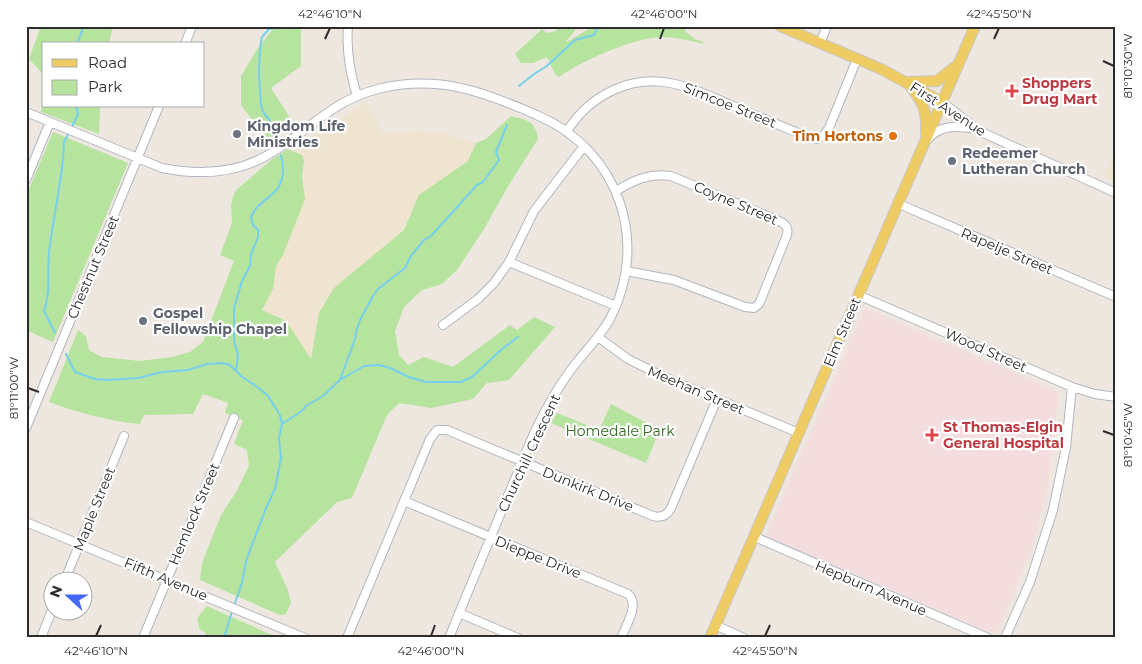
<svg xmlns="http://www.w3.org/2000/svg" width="1142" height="664" viewBox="0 0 1142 664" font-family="Montserrat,sans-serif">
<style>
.education{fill:#efe4cf}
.medical{fill:#f4dddf}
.green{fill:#b6e39d}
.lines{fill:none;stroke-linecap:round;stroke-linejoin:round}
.stream{stroke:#75cfed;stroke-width:2}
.minor-casing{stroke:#b2b6bf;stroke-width:10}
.major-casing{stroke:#c8c8c8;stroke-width:12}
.minor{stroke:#fff;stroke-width:8}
.major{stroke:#efcc63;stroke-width:10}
.ticks{fill:none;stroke:#2c2c2c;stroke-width:2}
.health-dot{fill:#e0444e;stroke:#fff;stroke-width:2}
.worship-dot{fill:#6b7280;stroke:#fff;stroke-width:2}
.food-dot{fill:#e8710a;stroke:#fff;stroke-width:2}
.labels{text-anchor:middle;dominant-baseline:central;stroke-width:4.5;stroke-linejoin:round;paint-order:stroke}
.health-label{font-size:14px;font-weight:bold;fill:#be3a42;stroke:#fff;text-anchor:start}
.street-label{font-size:14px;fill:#2c2c2c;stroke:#fff}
.worship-label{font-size:14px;font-weight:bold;fill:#5b616d;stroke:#fff;text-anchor:start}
.food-label{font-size:14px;font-weight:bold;fill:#c56008;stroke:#fff;text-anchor:end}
.park-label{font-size:14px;fill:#2e6a1c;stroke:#fff}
.neatline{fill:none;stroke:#2c2c2c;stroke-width:2}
.ticks-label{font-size:12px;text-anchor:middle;fill:#2c2c2c}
</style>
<rect width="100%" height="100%" fill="#eee7df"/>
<!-- education -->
<path class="education" d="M366,102L383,134L414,131L441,132L476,143L468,161L419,195L404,230L371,258L319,313L311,359L286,322L261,310L273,289L276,266L283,255L305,191L302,176L304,161L302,155L293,149Z
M1116,151V182L1104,177Z"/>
<!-- medical -->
<path class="medical" d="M865,308L1059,392L1049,478L1034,542L996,635L770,538L768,530Z"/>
<!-- green -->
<path class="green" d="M41,26H113L109,44H44V88L41,72L29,59Z
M278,26H301V66L271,88L294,124L268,141L241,105V76L256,51L272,30Z
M560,26H580L576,29L565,43L594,26H685V31L696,40L702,41L704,44C691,41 676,37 662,37C633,38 583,60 559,77L556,76L547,57L533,63H521L515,54L542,29L547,33L556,31Z
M44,94V106H100L99,134L41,112Z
M511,116C527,120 536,121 538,139L510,183L484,229L457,270L442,284L422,290L404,307L395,331L399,355L408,365L424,357L453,367L510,325L517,330L534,317L555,327L509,380L487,383L473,399L431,408L399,403L387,415L352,498L337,502L275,562L288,590L291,603L286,614L280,615L200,580L202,563L221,515L236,492L249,466L247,450L234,444L243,420L225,413L228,403L203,394L193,414L144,415L140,424C108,421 79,413 49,402L78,330L86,336L89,350L102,357L140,361L172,357L190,352L203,342L234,261L220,255L232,223L231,204L235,191L271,160L288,149L302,155L304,161L302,176L305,199L283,255L276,266L273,289L262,310L286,321L311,359L319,313L334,288L404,230L419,195L468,161L476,143L486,139Z
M53,132L128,163L53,342L26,330V196Z
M611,404L660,430L646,463L551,423L557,413L599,430Z
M207,606L279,638H206L205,632L200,630L197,618Z"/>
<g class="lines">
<!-- stream -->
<path class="stream" d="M77,44L84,26
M519,86L534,74L547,66L575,40L594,35L598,26
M72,127L78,114L76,106
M277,142L269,119L265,115L261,106L259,72L260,48L262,37L269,29L277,28L280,26
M55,333L44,311C51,291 47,273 49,253C53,216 63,179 64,142L70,131
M66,354L75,372L95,379L108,380L138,378L162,372L188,370L207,364L223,363L230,365L241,376L260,389L268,396L280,415L282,424L279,438L281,458L275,489L266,508L246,561L242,583L234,606
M236,371L238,354L234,341V308L242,281L250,266L251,254L258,237V230L253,225L251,217C260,196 281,198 283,172C283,166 283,162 281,156
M340,380L355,339L356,332L360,320L373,296L378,289L405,268L411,256L424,240L431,236L477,185L483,182L499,160L496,152L507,125
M282,424L302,411L306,406L323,396L340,380L364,366L379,365L390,368L409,377L426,382H461L472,377L502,349L518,337
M224,638L232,611"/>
<!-- minor casing -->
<g class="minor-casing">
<path id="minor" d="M348,26C346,50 350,73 357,96
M820,43L827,26
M185,44L192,26
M942,102L979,131L1116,193
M26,112L162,168C197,175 234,174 266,156C306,134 330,101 378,89C438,74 485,92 539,116C619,151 650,242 610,319C600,337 585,351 573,367C560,384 549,403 539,423C527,447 518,473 507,498C488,544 468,591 449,638
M567,131C591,94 632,74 675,84C694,88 712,97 729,104C754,115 779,125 803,135L817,139L824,135L829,128L857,59
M928,139C941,124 957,126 975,129
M26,180L50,122
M616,191C634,180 649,173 671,176L777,220C785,224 789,226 787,235L762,297L759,304L754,308L745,307L674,280L626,271
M899,204L1116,297
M509,262L616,306
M858,295L1072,387L1095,394L1116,397
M443,325L478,299L494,283L509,262L534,211L584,146
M598,337L628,359L662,376L799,433
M26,428L159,106
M404,501L628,594C640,605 626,625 621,638
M26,522L305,638
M755,537L988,638
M64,582L124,436
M459,613L518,638
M715,625L744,638
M41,638L52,610
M143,638L234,418
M347,638L430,439L437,430H447L653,516C661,518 667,516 671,508L717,399
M1005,638L1030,582L1053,510L1066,447L1072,387"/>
</g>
<!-- major casing -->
<g class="major-casing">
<path id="major" d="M780,26L881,69L942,102
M908,82L937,81L956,66
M911,87C924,104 927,112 926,133
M710,638L975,26"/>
</g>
<!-- minor -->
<use href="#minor" class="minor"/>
<!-- major -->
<use href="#major" class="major"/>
</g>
<!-- ticks -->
<path class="ticks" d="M325,39L330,28M660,39L664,28M994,39L999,28M1103,61L1114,66M28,388L39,392M1103,431L1114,435M96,636L101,625M431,636L435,625M765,636L770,625"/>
<!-- markers -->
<g class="health-dot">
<path d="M1009.5 83.5h5v5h5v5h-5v5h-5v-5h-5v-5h5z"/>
<path d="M929.5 427.5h5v5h5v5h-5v5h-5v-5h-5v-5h5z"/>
</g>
<g class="worship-dot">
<circle cx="237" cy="134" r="5"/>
<circle cx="952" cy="161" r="5"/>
<circle cx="143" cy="321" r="5"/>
</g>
<circle class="food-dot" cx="893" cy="136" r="5"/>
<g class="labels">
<!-- health labels -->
<g class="health-label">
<text x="1022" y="83">Shoppers<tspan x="1022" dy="16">Drug Mart</tspan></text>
<text x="943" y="427">St Thomas-Elgin<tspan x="943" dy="16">General Hospital</tspan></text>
</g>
<!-- street labels -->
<g class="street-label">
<text transform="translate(730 105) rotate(22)">Simcoe Street</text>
<text transform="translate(948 109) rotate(33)">First Avenue</text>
<text transform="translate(736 203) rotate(23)">Coyne Street</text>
<text transform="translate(1007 251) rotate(23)">Rapelje Street</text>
<text transform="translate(93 267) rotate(-67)">Chestnut Street</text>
<text transform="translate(842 332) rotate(-67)">Elm Street</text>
<text transform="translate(986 350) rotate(24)">Wood Street</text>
<text transform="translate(696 390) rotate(23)">Meehan Street</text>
<text transform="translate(529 453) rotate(-65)">Churchill Crescent</text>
<text transform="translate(588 489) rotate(22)">Dunkirk Drive</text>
<text transform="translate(94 509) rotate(-68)">Maple Street</text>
<text transform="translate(194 514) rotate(-67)">Hemlock Street</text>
<text transform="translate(538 557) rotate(22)">Dieppe Drive</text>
<text transform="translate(166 579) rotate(23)">Fifth Avenue</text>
<text transform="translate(871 588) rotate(23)">Hepburn Avenue</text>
</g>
<!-- worship labels -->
<g class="worship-label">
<text x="247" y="126">Kingdom Life<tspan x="247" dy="16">Ministries</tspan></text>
<text x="962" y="153">Redeemer<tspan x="962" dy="16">Lutheran Church</tspan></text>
<text x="153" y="313">Gospel<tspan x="153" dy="16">Fellowship Chapel</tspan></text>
</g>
<!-- food labels -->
<g class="food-label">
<text x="883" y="136">Tim Hortons</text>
</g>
<!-- park labels -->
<g class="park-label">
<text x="620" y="431">Homedale Park</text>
</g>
</g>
<!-- border -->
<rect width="1142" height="664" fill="none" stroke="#ffffff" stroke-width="55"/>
<!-- legend -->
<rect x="42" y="42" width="162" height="65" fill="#ffffff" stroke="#ababab"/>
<rect x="52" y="59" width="25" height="8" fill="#efcc63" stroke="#ababab"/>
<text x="88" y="68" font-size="15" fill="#2c2c2c">Road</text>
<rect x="52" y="80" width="25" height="15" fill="#b6e39d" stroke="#ababab"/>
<text x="88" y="92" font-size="15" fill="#2c2c2c">Park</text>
<!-- north arrow -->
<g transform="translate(68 596) rotate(291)"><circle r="24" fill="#ffffff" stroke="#ababab"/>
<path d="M0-4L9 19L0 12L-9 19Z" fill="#4368f7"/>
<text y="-8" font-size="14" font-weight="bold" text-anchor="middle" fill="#2c2c2c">N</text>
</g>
<rect x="28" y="28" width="1086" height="608" class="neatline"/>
<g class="ticks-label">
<text x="330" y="18">42°46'10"N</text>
<text x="664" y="18">42°46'00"N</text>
<text x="999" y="18">42°45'50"N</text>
<text transform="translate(1128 66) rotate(-90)" y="4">81°10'30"W</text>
<text transform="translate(14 388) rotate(-90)" y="4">81°11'00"W</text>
<text transform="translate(1128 435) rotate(-90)" y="4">81°10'45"W</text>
<text x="96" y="655">42°46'10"N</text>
<text x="431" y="655">42°46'00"N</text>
<text x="765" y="655">42°45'50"N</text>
</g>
</svg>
